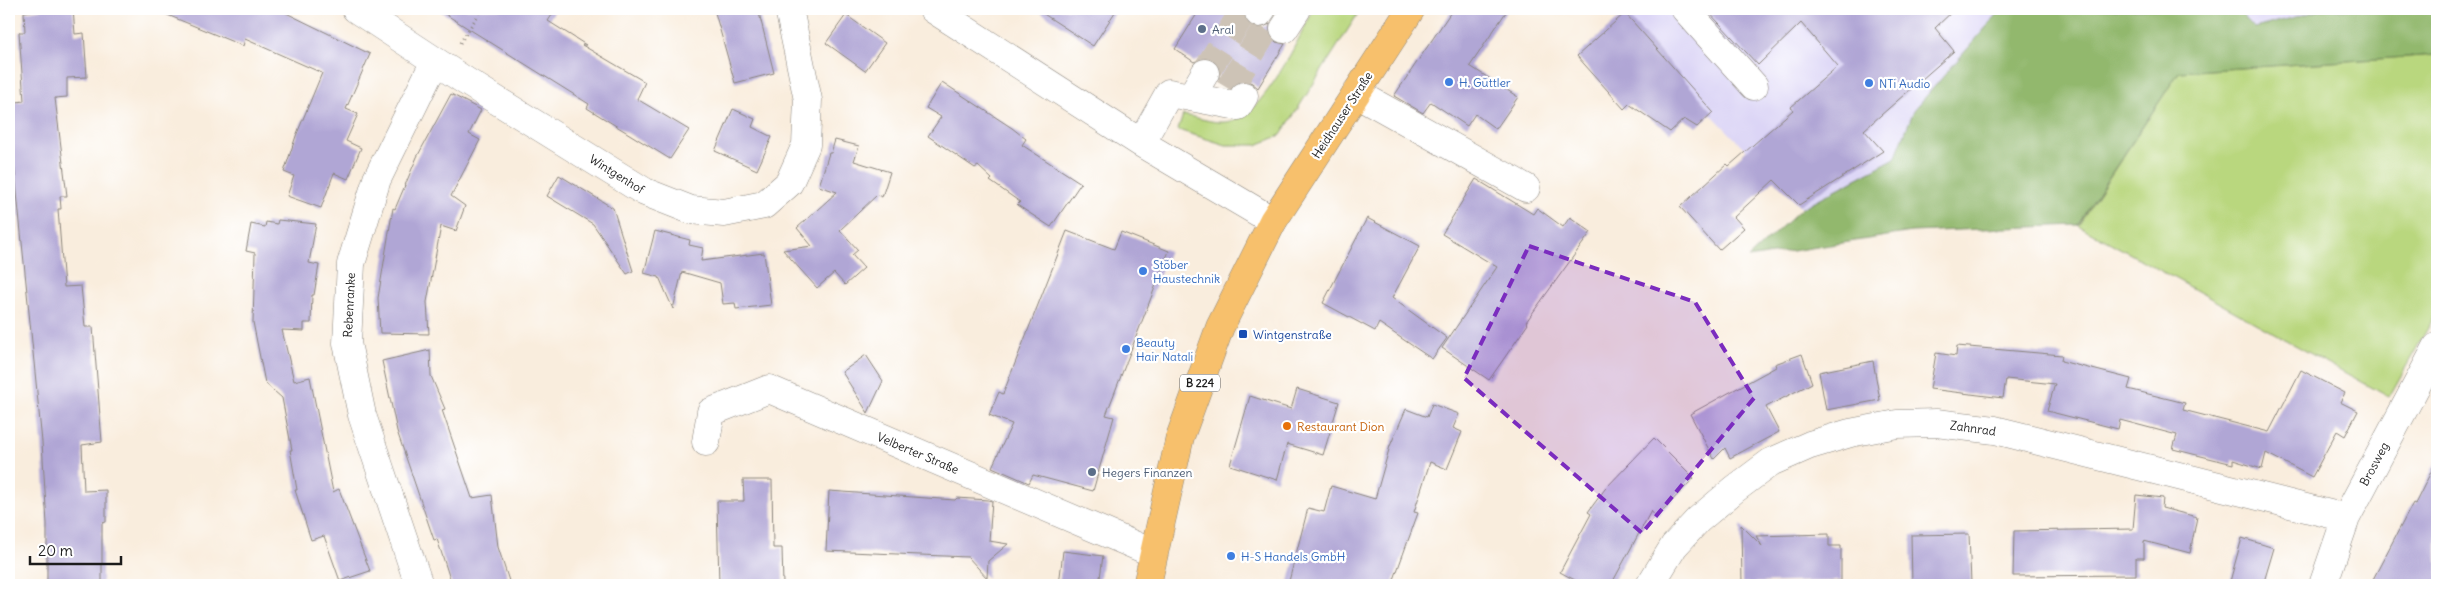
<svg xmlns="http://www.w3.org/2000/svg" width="2446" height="594" viewBox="0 0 2446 594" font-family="Delius,sans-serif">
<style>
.built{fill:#dcd5f6}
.green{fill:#b9d77e;stroke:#6a7a4d}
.forest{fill:#92b86d;stroke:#576a44}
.building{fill:#b0a6d5}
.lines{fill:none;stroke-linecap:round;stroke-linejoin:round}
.minor-tunnel{stroke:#cdc3b6;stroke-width:28;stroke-dasharray:28 14;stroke-linecap:butt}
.minor-casing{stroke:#8a847c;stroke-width:29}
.major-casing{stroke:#8a847c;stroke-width:29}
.path{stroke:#8a847c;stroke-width:3;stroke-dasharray:1 4;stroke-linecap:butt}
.minor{stroke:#fff;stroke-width:28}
.major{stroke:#f7c06c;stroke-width:28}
.marked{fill:#7b2cbf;fill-opacity:0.2;stroke:#7b2cbf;stroke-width:4;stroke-dasharray:10 6;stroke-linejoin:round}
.service-dot{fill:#5c6f8a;stroke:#fff;stroke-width:2}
.shop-dot{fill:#3f7fe0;stroke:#fff;stroke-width:2}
.transit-dot{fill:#1a4fb4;stroke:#fff;stroke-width:2}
.food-dot{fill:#e8710a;stroke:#fff;stroke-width:2}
.labels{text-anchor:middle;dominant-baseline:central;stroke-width:4.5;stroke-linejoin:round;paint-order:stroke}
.shield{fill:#fff;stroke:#606060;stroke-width:1}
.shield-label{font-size:11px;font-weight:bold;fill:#1c1c1c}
.service-label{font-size:12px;fill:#4e5e75;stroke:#fff;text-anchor:start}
.shop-label{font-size:12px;fill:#366cbe;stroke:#fff;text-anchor:start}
.street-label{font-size:12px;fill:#1c1c1c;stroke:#fff}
.transit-label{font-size:12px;fill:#164399;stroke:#fff;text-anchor:start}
.food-label{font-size:12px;fill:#c56008;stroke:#fff;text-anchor:start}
</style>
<rect width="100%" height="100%" fill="#fff"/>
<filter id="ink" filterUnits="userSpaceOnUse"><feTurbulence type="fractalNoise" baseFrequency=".02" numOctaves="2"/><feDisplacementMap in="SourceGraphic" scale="10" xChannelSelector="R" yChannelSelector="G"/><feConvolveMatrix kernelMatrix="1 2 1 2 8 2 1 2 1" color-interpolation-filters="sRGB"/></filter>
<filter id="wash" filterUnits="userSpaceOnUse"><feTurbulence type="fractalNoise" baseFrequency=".0096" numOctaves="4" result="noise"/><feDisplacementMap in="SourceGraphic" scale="20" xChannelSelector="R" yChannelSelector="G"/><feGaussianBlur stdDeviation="1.12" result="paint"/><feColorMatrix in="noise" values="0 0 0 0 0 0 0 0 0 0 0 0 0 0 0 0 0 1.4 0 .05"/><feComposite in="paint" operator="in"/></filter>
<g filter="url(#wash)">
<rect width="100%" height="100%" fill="#f9eddd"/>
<!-- built -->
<path class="built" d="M1635,9H2002L1914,110L1895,158L1802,208L1625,25Z
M2236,9H2325L2255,28Z"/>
<!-- green -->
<path class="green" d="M1314,9H1361L1281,135L1257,145H1226L1178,130L1183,115C1196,117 1212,123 1225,122C1263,120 1297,40 1314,9Z
M2437,55V312L2389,397L2078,225L2179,72Z"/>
<!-- forest -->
<path class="forest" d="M2002,9H2236L2255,28L2325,9H2437V55L2179,72L2077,225L1912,232L1748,258L1802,208L1895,158L1914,110Z"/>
<g id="blocks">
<!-- building -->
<path class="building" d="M43,9H73L75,34L84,33L87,77L67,78V97L55,98L67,196H60L61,209H58L64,287L81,286L85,327H93L102,442L82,445L84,491L106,490V522L102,523V585H47V524L42,442L9,113V103L24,101L19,32H25L24,12Z
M153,9H278L370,54L346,109L358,114L346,141L361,148L348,179L334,173L321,208L287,196L294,176L284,172L296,136L322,73L245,39L243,46Z
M437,9H556L548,21L586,45H582L645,82L637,99L689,130L670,159L587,108L589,104Z
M714,9H758L774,73L735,83Z
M1036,9H1117L1093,46Z
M1200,9H1244V19L1249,25L1258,29L1270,24V36L1276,42L1285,44L1258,88L1252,83L1245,80L1237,82L1231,87L1219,79V66L1213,60L1205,57L1194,62L1175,49Z
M1453,9H1508L1470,66L1518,97L1496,129L1475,114L1467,126L1431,102L1423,113L1394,96Z
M1706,9H1955L1935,28L1954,51L1864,130L1883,151L1799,205L1774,180L1734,217L1744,228L1719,250L1680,207L1727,164L1729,166L1793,110L1791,107L1838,66L1801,23L1758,65Z
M1625,13L1713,112L1697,127L1684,119L1670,132L1629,104L1624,109L1577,56Z
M846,15L885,43L865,71L826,43Z
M942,82L1012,128L1026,139L1022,145L1081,183L1051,227L1017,205L1020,202L990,181L992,179L978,166L975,168L928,136L941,117L926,108Z
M451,94L481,110L469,134L480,140L451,196L465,206L456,231L441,226L427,302L429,334L380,333L378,298L393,208L395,209L417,157Z
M733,109L755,119L752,127L772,137L757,170L715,151Z
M835,140L859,146L854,161L890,172L882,197L877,195L840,230L858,250L852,255L864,268L845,285L834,273L817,288L783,250L812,246L797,228L837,192L819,186L829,153H831Z
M559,175L613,208L633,271L627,274L593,224L547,196Z
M1476,179L1533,214L1537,208L1563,227L1570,217L1591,232L1526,322L1528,324L1489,380L1442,348L1497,267L1442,234Z
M1367,218L1420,246L1392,298L1447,338L1432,359L1379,323L1375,331L1323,303Z
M278,220L316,224L309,263L319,265L314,295H312L311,323H304V331L282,330L294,381L310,377L333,492L339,489L370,571L340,581L324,536L311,540L295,490H297L290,450H292L282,398L265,383L253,322L255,253L246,251L251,224L265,227L266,222L277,224Z
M655,231L690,240L689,245L703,248L701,261L764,253L771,305L736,309L735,303L723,304L720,283L682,272L673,309L659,277L644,273Z
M1067,231L1114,249L1121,232L1169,251L1106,415L1114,417L1093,491L1033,475L1029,483L992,467L1012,424L989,415L999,392L1003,394Z
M1957,346L2062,355L2061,361L2131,379L2128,389L2185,403L2183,410L2269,432L2301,370L2345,393L2340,402L2358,411L2345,436L2337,431L2312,477L2266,453L2262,469L2233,460V464L2173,449L2177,435L2120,420L2118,429L2047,411L2055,384L2006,379L2003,398L1930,389L1936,353L1956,356Z
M430,350L431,376L445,409L442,410L472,498L492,495L498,547L509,581L495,585H452L437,539L434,540L397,431L382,361Z
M1802,354L1812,383L1766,407L1779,432L1730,458L1725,448L1714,459L1690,414L1776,367L1775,364Z
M866,355L883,381L868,413L842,372Z
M1873,361L1880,400L1826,410L1819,372Z
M1297,389L1339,402L1323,455L1287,444L1277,480L1230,465L1250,396L1291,409Z
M1432,404L1459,414L1453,428L1462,432L1447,469L1430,462L1414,512L1418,513L1392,585H1288L1308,508L1324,512L1331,486L1375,499L1390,446L1406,409L1427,417Z
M1654,438L1694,478L1656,517L1651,511L1611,585H1584L1560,572L1591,514L1588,512L1605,489Z
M2437,460V585H2370L2413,503L2415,504Z
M743,480H772L773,548H782L783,585H719L717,501H744Z
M829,491L955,500L957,498L988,500L992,501L989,541L1008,544L988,561L987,578L968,557L826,551Z
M2136,495L2163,498L2162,508L2197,517L2190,553L2144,541V558H2136V575L2013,576L2014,531L2133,529Z
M1741,525L1762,546L1756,536L1829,534V546H1841V581L1742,583Z
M1969,534L1971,583L1912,585L1911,535Z
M2242,538L2274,548L2263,585H2229Z
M1063,551L1103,556L1099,585H1059Z"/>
</g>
</g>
<g filter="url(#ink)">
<use href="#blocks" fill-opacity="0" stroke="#8a847c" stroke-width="1"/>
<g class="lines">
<!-- minor-tunnel -->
<path class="minor-tunnel" d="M1205,73L1245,9
M1229,89L1271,20"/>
<!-- minor casing -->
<g class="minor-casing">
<path id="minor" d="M356,9L464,80L645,192L691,210L724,213L764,205L789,183L806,145L808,100L789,9
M933,9L1141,143L1273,221
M1685,9L1754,86
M1259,13L1262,9
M1284,29L1297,9
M1356,93L1526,188
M1191,97L1205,73
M1141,143L1169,93L1238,106L1244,96
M706,442L711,412L769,389L1153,553
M419,585L362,415L347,343L351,264L377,179L435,61
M1650,585L1674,546L1698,520L1735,489L1771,462L1810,445L1850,433L1897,424L1936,423L1995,430L2346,518
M2323,585L2346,518L2437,347"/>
</g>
<!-- major casing -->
<g class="major-casing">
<path id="major" d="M1147,585L1180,437L1220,327L1273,221L1411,9"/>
</g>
<!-- path -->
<path class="path" d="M460,43L482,9"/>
<!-- minor -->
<use href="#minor" class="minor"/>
<!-- major -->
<use href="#major" class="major"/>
</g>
</g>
<!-- marked area -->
<path class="marked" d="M1529,246L1695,302L1754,398L1642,533L1464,378Z"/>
<!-- markers -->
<g class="service-dot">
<circle cx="1202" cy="29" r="5"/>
<circle cx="1092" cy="472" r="5"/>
</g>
<g class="shop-dot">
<circle cx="1449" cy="82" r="5"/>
<circle cx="1869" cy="83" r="5"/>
<circle cx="1143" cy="271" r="5"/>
<circle cx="1126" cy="349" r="5"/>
<circle cx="1231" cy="556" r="5"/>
</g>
<rect class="transit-dot" x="1238" y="329" width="10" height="10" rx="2.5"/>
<circle class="food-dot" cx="1287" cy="426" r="5"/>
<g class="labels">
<!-- shield labels -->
<rect class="shield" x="1180" y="374.5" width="40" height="17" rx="4"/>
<g class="shield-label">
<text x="1200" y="383">B 224</text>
</g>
<!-- service labels -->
<g class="service-label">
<text x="1212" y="29">Aral</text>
<text x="1102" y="472">Hegers Finanzen</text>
</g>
<!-- shop labels -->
<g class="shop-label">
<text x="1459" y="82">H. Güttler</text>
<text x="1879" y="83">NTi Audio</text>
<text x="1153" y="264">Stöber<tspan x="1153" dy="14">Haustechnik</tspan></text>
<text x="1136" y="342">Beauty<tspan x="1136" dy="14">Hair Natali</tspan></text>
<text x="1241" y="556">H-S Handels GmbH</text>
</g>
<!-- street labels -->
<g class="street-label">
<text transform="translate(1342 115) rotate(-57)">Heidhauser Straße</text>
<text transform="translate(617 174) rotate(32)">Wintgenhof</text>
<text transform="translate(349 305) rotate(-87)">Rebenranke</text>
<text transform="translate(1973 428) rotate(8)">Zahnrad</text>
<text transform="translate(918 453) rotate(23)">Velberter Straße</text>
<text transform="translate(2374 464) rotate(-62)">Brosweg</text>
</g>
<!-- transit labels -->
<g class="transit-label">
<text x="1253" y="334">Wintgenstraße</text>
</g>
<!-- food labels -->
<g class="food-label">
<text x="1297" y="426">Restaurant Dion</text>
</g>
</g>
<!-- margin -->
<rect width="2446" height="594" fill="none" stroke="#fff" stroke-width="30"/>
<!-- scale -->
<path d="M30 556v8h91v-8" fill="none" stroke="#1c1c1c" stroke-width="2.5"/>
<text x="38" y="556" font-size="15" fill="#1c1c1c" stroke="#ffffff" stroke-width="4" paint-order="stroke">20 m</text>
</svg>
